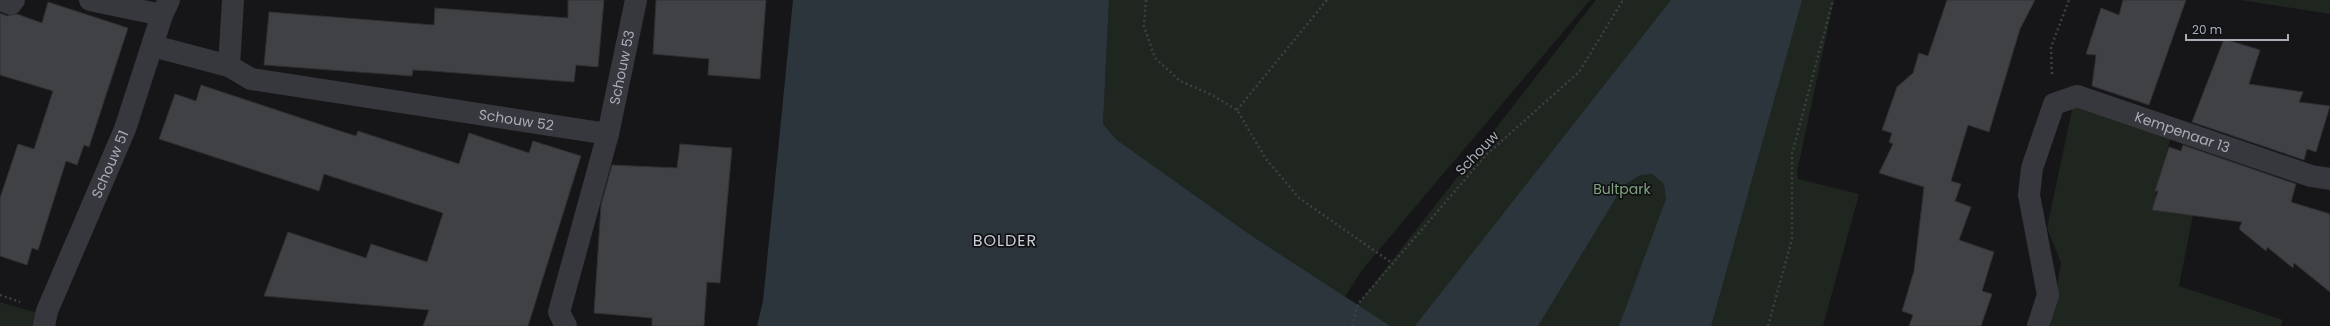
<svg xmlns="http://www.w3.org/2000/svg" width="2330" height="326" viewBox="0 0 2330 326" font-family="Poppins,sans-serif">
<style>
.green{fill:#1e261f}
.water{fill:#2c353c}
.building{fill:#404145;stroke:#303034}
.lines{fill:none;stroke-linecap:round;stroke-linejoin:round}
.path{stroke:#3d3f44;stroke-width:2.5;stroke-dasharray:2 3;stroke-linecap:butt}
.minor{stroke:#37383d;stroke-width:22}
.labels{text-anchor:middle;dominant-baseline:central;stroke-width:3.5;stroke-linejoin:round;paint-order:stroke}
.street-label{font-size:14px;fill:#a8adb8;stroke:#111113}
.park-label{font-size:14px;fill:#7fa381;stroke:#111113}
.quarter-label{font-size:16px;letter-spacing:1px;fill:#c9ccd4;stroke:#111113}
</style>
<rect width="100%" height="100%" fill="#161618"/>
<!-- green -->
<path class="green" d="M1109,0H1590L1362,270L1345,297L1252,236L1117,140L1103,124Z
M1596,0H1834L1797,172L1798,179L1859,194L1823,326H1352L1358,304Z
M2241,0H2330V14Z
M2073,105L2172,133L2155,195L2194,210L2179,286L2283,320L2281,326H2050L2061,263L2047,228Z
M0,302L41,314L37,326H0Z"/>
<!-- water -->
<path class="water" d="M793,0H1109L1103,124L1117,140L1252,236L1390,326H757L763,301Z
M1671,0H1802L1711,326H1619L1666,199L1664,184L1652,174L1640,175L1623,186L1538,326H1415Z"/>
<!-- building -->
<path class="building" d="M568,0H604L598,67L576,65L574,82L432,71L413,70L412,76L264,65L269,12L434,25L435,8L568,18Z
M656,0H766L760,79L708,75L709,59L653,54Z
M1947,0H2035L2020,29L1989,132L1968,125L1951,181L1961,184L1955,201L1971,207L1959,240L1994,252L1982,291L1992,294L1981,326H1909L1913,315L1902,311L1914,271L1924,187L1879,173L1893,144L1889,142L1892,133L1882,130L1897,87L1913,73L1919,53L1928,56Z
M2123,0H2186L2149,105L2092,86L2096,55L2086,54L2101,8L2119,15Z
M48,2L128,28L89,147L84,145L77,165L66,161L38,250L32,248L27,265L0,256V198L18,144L34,149L53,91L0,75V13L7,16L17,14L42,23Z
M2224,39L2260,50L2249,84L2303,92L2299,102L2330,106L2316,152L2307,149L2304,160L2192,122Z
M201,85L337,130L356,136L358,131L459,164L469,133L529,153L533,141L581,156L528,326H423L429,310L264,296L288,232L366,258L371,244L427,262L443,213L324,174L319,191L159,139L175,94L196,101Z
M680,144L732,148L720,283L707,282L704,326H652V318L594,313L601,205L612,165L677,168Z
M2183,145L2296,184L2291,202L2330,214V292L2294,263L2293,268L2267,247L2266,251L2239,229L2242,222L2152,210L2158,191H2155L2169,147L2181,151Z"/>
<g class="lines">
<!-- path -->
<path class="path" d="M1146,0L1144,26L1155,58L1180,81L1212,95L1237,110L1266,159L1299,198L1392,263
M2052,74L2051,47L2069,0
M1237,110L1327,0
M0,295L20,302
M1352,326L1358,304L1486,155L1579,72L1623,0
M1768,326L1792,239V154L1833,0"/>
<!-- minor -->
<g class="minor">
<path d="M1,0L11,4L14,0"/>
<path d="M90,0L162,15"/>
<path d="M153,46L229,66L233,0"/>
<path id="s1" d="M229,66L251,79L608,134L559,312L566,326"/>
<path id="s2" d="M608,134L636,0"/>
<path id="s3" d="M44,326L47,311L125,129L162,15L169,0"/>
<path id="s4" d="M2038,326L2048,295L2029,195L2032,168L2054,104L2077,96L2311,176L2330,179"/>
</g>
</g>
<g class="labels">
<!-- street labels -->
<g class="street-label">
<text stroke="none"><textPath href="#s2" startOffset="68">Schouw 53</textPath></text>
<text stroke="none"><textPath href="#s1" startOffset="294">Schouw 52</textPath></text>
<text stroke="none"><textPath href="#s4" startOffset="365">Kempenaar 13</textPath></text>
<text transform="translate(1477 153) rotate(-46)">Schouw</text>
<text stroke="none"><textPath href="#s3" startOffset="175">Schouw 51</textPath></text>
</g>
<!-- park labels -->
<g class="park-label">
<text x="1622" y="189">Bultpark</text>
</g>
<!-- quarter labels -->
<g class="quarter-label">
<text x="1005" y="240">BOLDER</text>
</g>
</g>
<!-- scale -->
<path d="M2186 34v6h102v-6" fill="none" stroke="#a8adb8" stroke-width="2"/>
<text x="2192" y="34" font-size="12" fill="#a8adb8" stroke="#111113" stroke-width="3" paint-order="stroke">20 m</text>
</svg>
